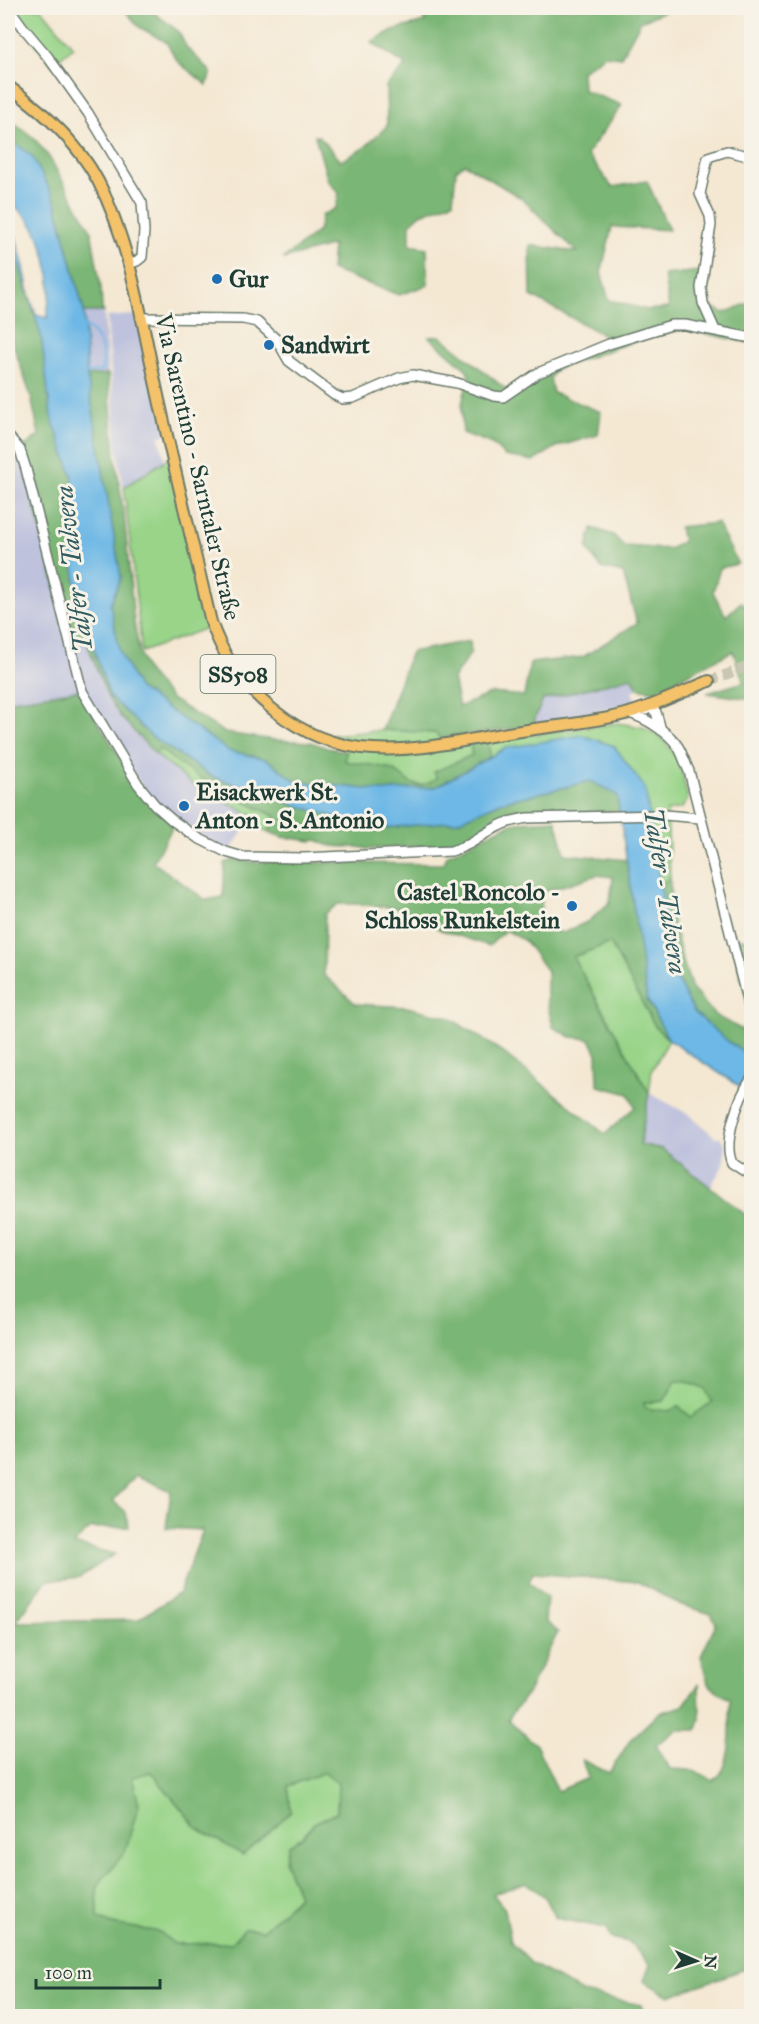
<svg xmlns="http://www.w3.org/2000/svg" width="759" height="2024" viewBox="0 0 759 2024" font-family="'IM FELL Great Primer',serif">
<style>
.industrial{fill:#bfc2dd}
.green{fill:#99d489;stroke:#5c885e;stroke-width:1.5}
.forest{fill:#7ab675;stroke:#4c7a54;stroke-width:1.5;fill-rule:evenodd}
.water{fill:#6db8e6;stroke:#467a8d;stroke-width:1.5}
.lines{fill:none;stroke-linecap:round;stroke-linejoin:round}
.stream{stroke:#6db8e6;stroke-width:2}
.river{stroke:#6db8e6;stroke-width:15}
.major-tunnel{stroke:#c9c6b3;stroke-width:10;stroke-dasharray:10 5;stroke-linecap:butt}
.minor-casing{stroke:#6a796c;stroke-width:12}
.major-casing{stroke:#6a796c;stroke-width:14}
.minor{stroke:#fff;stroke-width:9}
.major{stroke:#f3c26a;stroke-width:10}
.poi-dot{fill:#1f6fb2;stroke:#f7f3e8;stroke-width:2}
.labels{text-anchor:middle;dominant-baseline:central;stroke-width:6;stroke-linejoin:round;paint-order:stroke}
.shield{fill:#f7f3e8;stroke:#60746a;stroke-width:1.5}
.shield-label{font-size:22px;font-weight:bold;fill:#1f3d34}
.poi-label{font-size:24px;font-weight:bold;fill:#1f3d34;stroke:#f7f3e8;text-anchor:start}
.street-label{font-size:24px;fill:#1f3d34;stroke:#f7f3e8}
.water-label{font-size:26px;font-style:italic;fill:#325c60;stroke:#f7f3e8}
</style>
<rect width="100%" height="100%" fill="#f7f3e8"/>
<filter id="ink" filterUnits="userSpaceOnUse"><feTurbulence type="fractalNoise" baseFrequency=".0167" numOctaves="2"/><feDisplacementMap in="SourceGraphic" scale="12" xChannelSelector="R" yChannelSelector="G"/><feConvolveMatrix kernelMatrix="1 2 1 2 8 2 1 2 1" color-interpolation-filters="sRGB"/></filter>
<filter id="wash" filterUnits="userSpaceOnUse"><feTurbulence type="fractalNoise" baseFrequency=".008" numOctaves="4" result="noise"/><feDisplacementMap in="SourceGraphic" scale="24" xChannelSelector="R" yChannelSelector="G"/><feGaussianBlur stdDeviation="1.35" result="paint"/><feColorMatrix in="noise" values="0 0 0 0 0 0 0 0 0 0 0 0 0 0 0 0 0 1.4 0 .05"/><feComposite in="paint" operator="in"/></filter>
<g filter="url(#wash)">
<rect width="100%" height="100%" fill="#f4e8d3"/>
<!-- industrial -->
<path class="industrial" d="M84,312H104L108,374L87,376Z
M132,315L141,318L167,434L159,437L165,461L123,487L116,440L107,317Z
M20,450L87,643L108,698L121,717L155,754L174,769L192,784L252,816L229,853L155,805L78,690L8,701V451Z
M632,677L638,688L632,692L636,702L535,726V718L542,700Z
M649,1093L690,1115L716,1138L719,1136L726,1145L723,1166L710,1187L702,1180L640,1144Z"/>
<!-- green -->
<path class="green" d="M8,8H41L73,47L52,65Z
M169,458L207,628L142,652L124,487Z
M618,723L642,727L661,737L679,760L688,799L682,808L667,811L670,877L660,886L645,788L506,748L490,757L488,736L537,734Z
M382,730L437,733L442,743L469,739L472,755L435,772L437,778L427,785L409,784L393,770L344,761L348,745L332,735Z
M160,748C198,781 231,795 276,817L269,832L247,823L251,815L192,784L155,754Z
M610,943L656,1028L669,1040L652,1070L649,1093L573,957Z
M676,1380L687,1381L705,1388L712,1402L691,1417L679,1407L668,1411L645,1409L644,1403L664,1401Z
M151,1772L197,1828L287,1786L326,1772L339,1784L337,1812L314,1823L302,1837L289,1845L285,1862L299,1896L263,1930L245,1928L231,1943L174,1944L159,1932L112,1924L98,1918L97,1886L125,1852L132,1776Z"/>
<!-- forest -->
<path class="forest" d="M123,8H148L178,31L187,48L211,72L207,85L178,62L166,42L139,27Z
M419,8H673L641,21L621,57L605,55L582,71L583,90L622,105L587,154L612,187L647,181L669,230L612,227L601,273L609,300L647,310L669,308L664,275L700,271L705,303L724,313L751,302V343L684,329L629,343L556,369L550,378L553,393L601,412L598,435L556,447L534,461L505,456L492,444L463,433C461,413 460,398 470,381L467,370L429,337L440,336L507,390L611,339L531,296L530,245L577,252L521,198L465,164L456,170L453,202L421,214L410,224V245L427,248L428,285L399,295L331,270L333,245L283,259L318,231L322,215L336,208L339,193L328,181L315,136H319L341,161L364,148L387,126L386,86L406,65L371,42L393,30L425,22Z
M8,118L34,138L49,157L91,230L101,288L102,309L104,312H84L56,202L32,156L8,138Z
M8,228L41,335L51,416L73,477L69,526L78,601L110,697L211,776L292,804L375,829L458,821L501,802L591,781L618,795L620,811L511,815L460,844L368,849C349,844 333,851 317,840L312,841L282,837L269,832L276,816C231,795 198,781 160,749L155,754L121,717L108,698L87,643L68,637L20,450L39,435L31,397L8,329Z
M108,374L115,455L124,515L134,622L140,654L146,670L171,699L225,733L275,740L311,742L327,748L346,751L345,761C359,764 378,764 392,770C410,777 410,796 437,778L434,772L472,755L469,739L488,736L490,757L436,787L383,791L296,781L266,759L229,751L138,688L120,652L110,604L121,578L87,376Z
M717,523L738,564L720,568L713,592L726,616L741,602L751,610V699L707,693L744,682L733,651L655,691L638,688L632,677L543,700L535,718V726L439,738L436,733L382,730L411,652L470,641L471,652L453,679L459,707L492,693L524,696L530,663L583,657L637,623L623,573L601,568L587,548L592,528L613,535L624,546L670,549L683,541L679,527Z
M78,690L137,785L175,823L153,862L206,900L223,897L225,863L233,860L253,862L444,864L447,855L501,828L517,822L556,820L565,854L627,860L647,1000L670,1040L656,1028L610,943L573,957L649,1093L640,1144L662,1149L751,1219V1967L669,1996L644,1981L650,1965L629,1942L610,1938L606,1928L556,1918L545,1897L526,1883L493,1894L505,1909L511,1942L531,1963L583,1993L641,2005L647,2016H8V701ZM597,875L613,877L610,902L589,921L563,933L549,929L540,914L543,892ZM338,904H357L397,908L441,930L489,946L506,930L525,941L547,971V1002L553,1027L571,1037L590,1039L597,1054L598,1086L629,1094L635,1107L605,1134L500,1050L448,1017L407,1007L356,1004L324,975L325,914ZM676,1380L687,1381L705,1388L712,1402L691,1417L679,1407L668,1411L645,1408L644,1403L664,1401ZM136,1475L171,1491L166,1528L203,1530L179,1593L137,1620L16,1622L46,1581L80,1577L115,1554L73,1544L91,1528L129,1527L125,1511L113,1501ZM533,1573L638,1582L679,1604L711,1614L716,1624L701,1656L708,1684L721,1694L730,1699C730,1721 734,1768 713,1781C699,1770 687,1769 670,1769L656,1745L677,1730H697L700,1719L699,1684L683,1706L659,1713L631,1739L609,1773L582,1760L588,1778L558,1791L536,1745L508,1719L527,1694L558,1632L545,1621L547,1598L529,1582ZM151,1772L197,1828L243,1855L291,1812L288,1786L325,1772L338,1784L337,1812L314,1823L302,1837L289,1845L285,1862L299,1896L263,1930L245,1928L231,1943L174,1944L160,1932L112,1924L98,1918L97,1886L125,1852L139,1804L132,1777Z
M670,877L671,914L681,955L692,989L716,1016L750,1034L751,1058L730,1043L694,1012L675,976L660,886Z
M751,938V1019L732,940Z"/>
<!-- water -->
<path class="water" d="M8,138L32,156L55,200L84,312L87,376L121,578L110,604L120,652L138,688L229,751L266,759L296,781L383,791L436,787L506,748L582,735L614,746L645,788L675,976L694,1012L730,1043L751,1056V1094L669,1040L647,999L617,795L591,781L501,802L458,821L375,829L292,804L211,776L152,737L110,697L78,601L69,526L73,477L51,416L41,335L8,228V209L24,267L29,294L36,315L47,318L48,317C47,308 49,301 50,293C51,268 41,229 22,213C17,208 15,204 8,203V197H9L8,194V181L11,186L16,189L21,180L18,170L8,156Z"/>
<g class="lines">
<!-- stream -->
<path class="stream" d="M83,325C100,334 105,352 102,371L87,373"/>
<!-- river -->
<path class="river" d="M8,167L32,198"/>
</g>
</g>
<g filter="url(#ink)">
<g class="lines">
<!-- major-tunnel -->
<path class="major-tunnel" d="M709,681L752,665"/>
<!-- minor casing -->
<g class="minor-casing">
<path id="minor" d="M9,8L22,26L48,57L88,113L142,203L144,231L142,257L137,261L128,264
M141,318L243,319L257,322L277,340L289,361L334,395L343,399L353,398L399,378L413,375L457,383L494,396L503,397L538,373L609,344L671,325H685L752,338
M715,330L703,303L701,288L711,225L710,216L700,194L708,157L727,151L752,157
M8,436L20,450L26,469L82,691L138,784L155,805L172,820L198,838L226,852L243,857L304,858L451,851C469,847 482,834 499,826C508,821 517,820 527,818L664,815L700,818
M646,710L648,706L656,712L661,730
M629,713C645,718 667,731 677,745C682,752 685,763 689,771L752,1019
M752,1078C739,1097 722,1141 732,1163L752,1176"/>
</g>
<!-- major casing -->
<g class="major-casing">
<path id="major" d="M8,86C43,111 77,141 98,181C130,243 141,318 156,386C173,465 193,544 211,622C235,691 299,745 373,749C418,752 464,740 508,733C548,726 590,724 629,713C656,705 683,692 709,681"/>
</g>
<!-- minor -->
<use href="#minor" class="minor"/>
<!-- major -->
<use href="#major" class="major"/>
</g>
</g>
<!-- markers -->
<g class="poi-dot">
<circle cx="217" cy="279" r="6"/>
<circle cx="269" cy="345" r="6"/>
<circle cx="184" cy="806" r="6"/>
<circle cx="572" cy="906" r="6"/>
</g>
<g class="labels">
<!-- shield labels -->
<rect class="shield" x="200.5" y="655" width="75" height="38" rx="4.5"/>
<g class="shield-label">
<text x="238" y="674">SS508</text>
</g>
<!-- poi labels -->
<g class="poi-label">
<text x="229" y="279">Gur</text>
<text x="281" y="345">Sandwirt</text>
<text x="196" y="792">Eisackwerk St.<tspan x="196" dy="28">Anton - S. Antonio</tspan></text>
<text x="560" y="892" text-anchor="end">Castel Roncolo -<tspan x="560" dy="28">Schloss Runkelstein</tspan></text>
</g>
<!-- street labels -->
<g class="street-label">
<text transform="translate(198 467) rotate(77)">Via Sarentino - Sarntaler Straße</text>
</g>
<!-- water labels -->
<g class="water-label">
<text transform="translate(73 569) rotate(-97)">Talfer - Talvera</text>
<text transform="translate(666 891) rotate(81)">Talfer - Talvera</text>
</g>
</g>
<!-- margin -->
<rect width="759" height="2024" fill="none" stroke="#f7f3e8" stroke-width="30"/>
<!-- north arrow -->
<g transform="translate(696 1961) rotate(93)" stroke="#f7f3e8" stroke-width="4.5" paint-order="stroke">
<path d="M0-4.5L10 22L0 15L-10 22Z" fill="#1f3d34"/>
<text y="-9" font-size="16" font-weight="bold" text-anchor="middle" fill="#1f3d34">N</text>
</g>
<!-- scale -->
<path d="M36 1979v9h124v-9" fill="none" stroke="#1f3d34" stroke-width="3"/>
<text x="45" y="1979" font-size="18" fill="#1f3d34" stroke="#f7f3e8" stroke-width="4.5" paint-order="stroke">100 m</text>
</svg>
